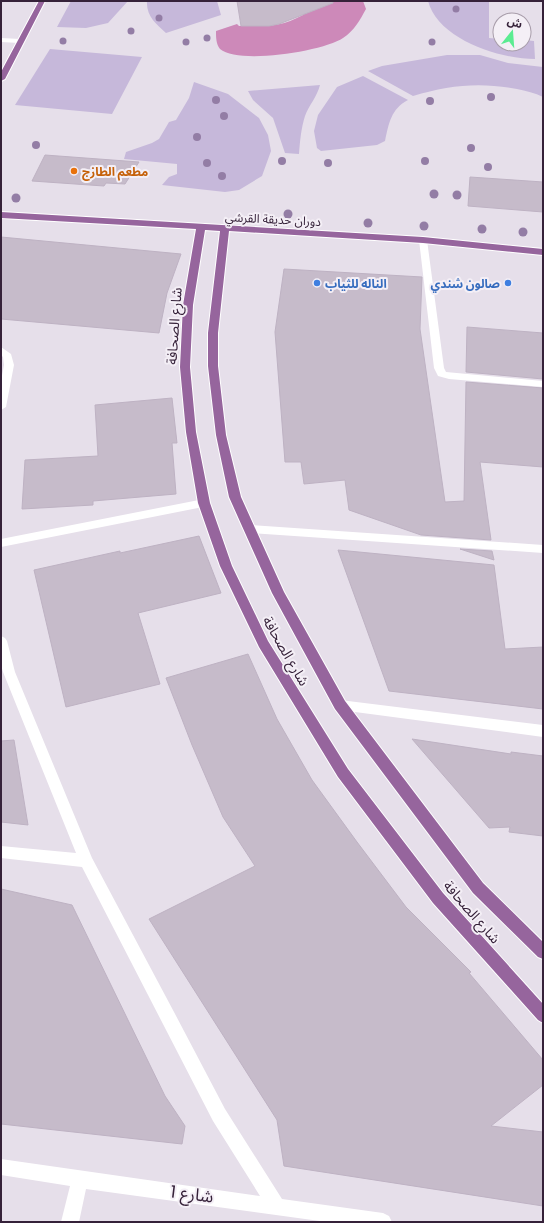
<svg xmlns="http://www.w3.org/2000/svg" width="544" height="1223" viewBox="0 0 544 1223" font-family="Poppins,'Noto Sans Arabic',sans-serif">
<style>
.green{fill:#c6b8da}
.water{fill:#cd89b9}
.building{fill:#c6bbca;stroke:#beb2c3}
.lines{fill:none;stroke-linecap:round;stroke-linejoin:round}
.major-casing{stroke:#fff;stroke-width:2}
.minor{fill:#fff;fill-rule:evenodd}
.major{fill:#96659d;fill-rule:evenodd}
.tree{fill:#937da5}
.food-dot{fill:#e8710a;stroke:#f4eff6;stroke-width:1.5}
.shop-dot{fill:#3f7fe0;stroke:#f4eff6;stroke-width:1.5}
.labels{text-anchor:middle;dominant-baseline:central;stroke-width:4;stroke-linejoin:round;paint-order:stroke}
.far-food-label{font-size:12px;font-weight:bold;fill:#c56008;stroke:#f4eff6;text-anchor:start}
.far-street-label{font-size:12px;fill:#352139;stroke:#f4eff6}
.far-shop-label{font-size:12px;font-weight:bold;fill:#366cbe;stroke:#f4eff6;text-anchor:start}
.street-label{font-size:14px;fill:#352139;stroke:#f4eff6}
.near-street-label{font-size:17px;fill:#352139;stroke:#f4eff6}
</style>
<rect width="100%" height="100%" fill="#e6dfea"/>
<!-- green -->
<path class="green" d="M71,1H128L108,23L86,28L57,27Z
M147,1H217L221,15L166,33C156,24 146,16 147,1Z
M428,1H489V38L500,39V44H524V40L534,41L535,59C499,59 438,39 428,1Z
M50,49L142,57L112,114L15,105Z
M447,55H480L508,63L543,67V97C535,93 526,91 517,89C480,82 449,85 413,96L368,71L382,66Z
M363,76L408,100C391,109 389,123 385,141L377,145L321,151L317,148L314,131L318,115L337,87Z
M194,82L228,94L259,118L268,135L271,151L262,176L239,190L225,192L162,185L169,177L177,174V164L124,159L126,152L152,143L159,139L169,122L176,120L189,98Z
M320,85C317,97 309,105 305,116C301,129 300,141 299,154L285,153L273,118L253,100L248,91Z"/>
<!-- water -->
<path class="water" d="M305,1H363L366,9C360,20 354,31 343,38C324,51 239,65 220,49C216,44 216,37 216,31L237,24L239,26C265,26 279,28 303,15Z"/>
<!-- building -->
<path class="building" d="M237,1H333V3L279,24L269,26H241Z
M45,155L139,162L125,184L106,183L104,186L32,181Z
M470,177L543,182V212L468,206Z
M1,237L181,254L167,293L159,333L1,319Z
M284,269L422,277L420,329L445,502L464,501L466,382L543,388V467L480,462L491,540L421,535L349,510L345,480L304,484L301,462H285L275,332Z
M467,327L543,333V379L466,372Z
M172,398L177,443H172L176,494L93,501V505L22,509L25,460L98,456L95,405Z
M199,536L221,593L138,613L160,684L66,707L34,570L120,551V553Z
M460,549L492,551L494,560Z
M338,550L494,565L505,649L543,647V709L389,691Z
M248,654L277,719L312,780L357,842L406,907L471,972L469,973L543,1060V1085L491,1126L543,1132V1206L284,1166L277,1120L149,919L255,866L223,817L192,745L166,678Z
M412,739L511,754V752L543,756V836L509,832L510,827L489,828Z
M14,740L28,825L1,822V741Z
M1,889L72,905L165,1096L185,1126L182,1144L1,1124Z"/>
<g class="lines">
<!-- major casing -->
<g class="major-casing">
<path id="major" d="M39,1H45L5,79L1,81V72Z
M1,212L423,237L543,249V255L423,243L229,231L218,333V366L226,435L241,497L284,592L345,701L483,883L543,942V959L538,957L473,893L335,709L272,593L229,497L216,435L208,366V333L220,231L205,230L193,305L190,367L196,432L210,503L232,566L268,641L348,769L443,893L543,1004V1023L538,1020L433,903L338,777L259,647L220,566L198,503L186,432L180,367L183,305L196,229L1,218Z"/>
</g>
<!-- minor -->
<path class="minor" d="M1,38L20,39L24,41L20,43L1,42Z
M423,237L427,240L444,368L446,372L543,381V387L449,379L438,376L434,368L419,240Z
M1,347L11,354L14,365L6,407L1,410V381L4,365L3,357L1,355Z
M204,499L208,500L210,503L208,506L1,547V539Z
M249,525L543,545V553L249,533L245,532L243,529L245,526Z
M1,636L5,638L7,641L15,672L92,858L174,1012L225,1109L282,1199L383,1213L389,1216L392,1222H327L86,1189L79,1222H61L70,1186L1,1175V1159L260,1196L213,1121L82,867L1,858V846L76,853L3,672L1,665Z
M340,700L543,725V737L340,710L335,709L334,705L335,701Z"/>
<!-- major -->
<use href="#major" class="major"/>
</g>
<!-- trees -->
<g class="tree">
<circle cx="456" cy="9" r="3.5"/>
<circle cx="159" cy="18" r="3.5"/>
<circle cx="131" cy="31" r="3.5"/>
<circle cx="207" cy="38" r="3.5"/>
<circle cx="63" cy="41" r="3.5"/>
<circle cx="186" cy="42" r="3.5"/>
<circle cx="432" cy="42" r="3.5"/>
<circle cx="491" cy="97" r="4"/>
<circle cx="216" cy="100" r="4"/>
<circle cx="430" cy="101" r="4"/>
<circle cx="224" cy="116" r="4"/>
<circle cx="197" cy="137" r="4"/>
<circle cx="36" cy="145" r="4"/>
<circle cx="471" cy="148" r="4"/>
<circle cx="282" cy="161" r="4"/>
<circle cx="425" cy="161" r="4"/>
<circle cx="207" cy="163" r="4"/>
<circle cx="328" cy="163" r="4"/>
<circle cx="488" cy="167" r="4"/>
<circle cx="222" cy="176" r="4"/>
<circle cx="434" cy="194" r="4.5"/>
<circle cx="457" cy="195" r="4.5"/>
<circle cx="16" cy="198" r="4.5"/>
<circle cx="288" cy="214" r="4.5"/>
<circle cx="368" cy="223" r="4.5"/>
<circle cx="424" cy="226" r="4.5"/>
<circle cx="482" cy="229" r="4.5"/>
<circle cx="523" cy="232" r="4.5"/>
</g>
<!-- markers -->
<circle class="food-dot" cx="74" cy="171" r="4"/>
<g class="shop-dot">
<circle cx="317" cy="283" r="4"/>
<circle cx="508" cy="283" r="4"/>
</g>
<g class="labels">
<!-- far-food labels -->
<g class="far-food-label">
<text x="82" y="171">مطعم الطازج</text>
</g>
<!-- far-street labels -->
<g class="far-street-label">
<text transform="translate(273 219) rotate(3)">دوران حديقة القرشي</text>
</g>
<!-- far-shop labels -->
<g class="far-shop-label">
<text x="325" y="283">الناله للثياب</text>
<text x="500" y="283" text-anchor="end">صالون شندي</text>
</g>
<!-- street labels -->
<g class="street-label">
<text transform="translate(174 326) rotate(-86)">شارع الصحافة</text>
<text transform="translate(286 651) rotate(60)">شارع الصحافة</text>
<text transform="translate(472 912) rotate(49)">شارع الصحافة</text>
</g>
<!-- near-street labels -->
<g class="near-street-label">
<text transform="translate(192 1194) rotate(7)">شارع 1</text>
</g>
</g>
<!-- border -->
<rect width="544" height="1223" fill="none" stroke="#352139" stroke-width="4"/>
<!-- north arrow -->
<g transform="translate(512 32) rotate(17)"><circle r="19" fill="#f4eff6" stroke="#a89daa"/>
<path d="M0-3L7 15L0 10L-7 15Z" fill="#5bec92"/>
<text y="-6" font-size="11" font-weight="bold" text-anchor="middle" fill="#352139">ش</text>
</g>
</svg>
